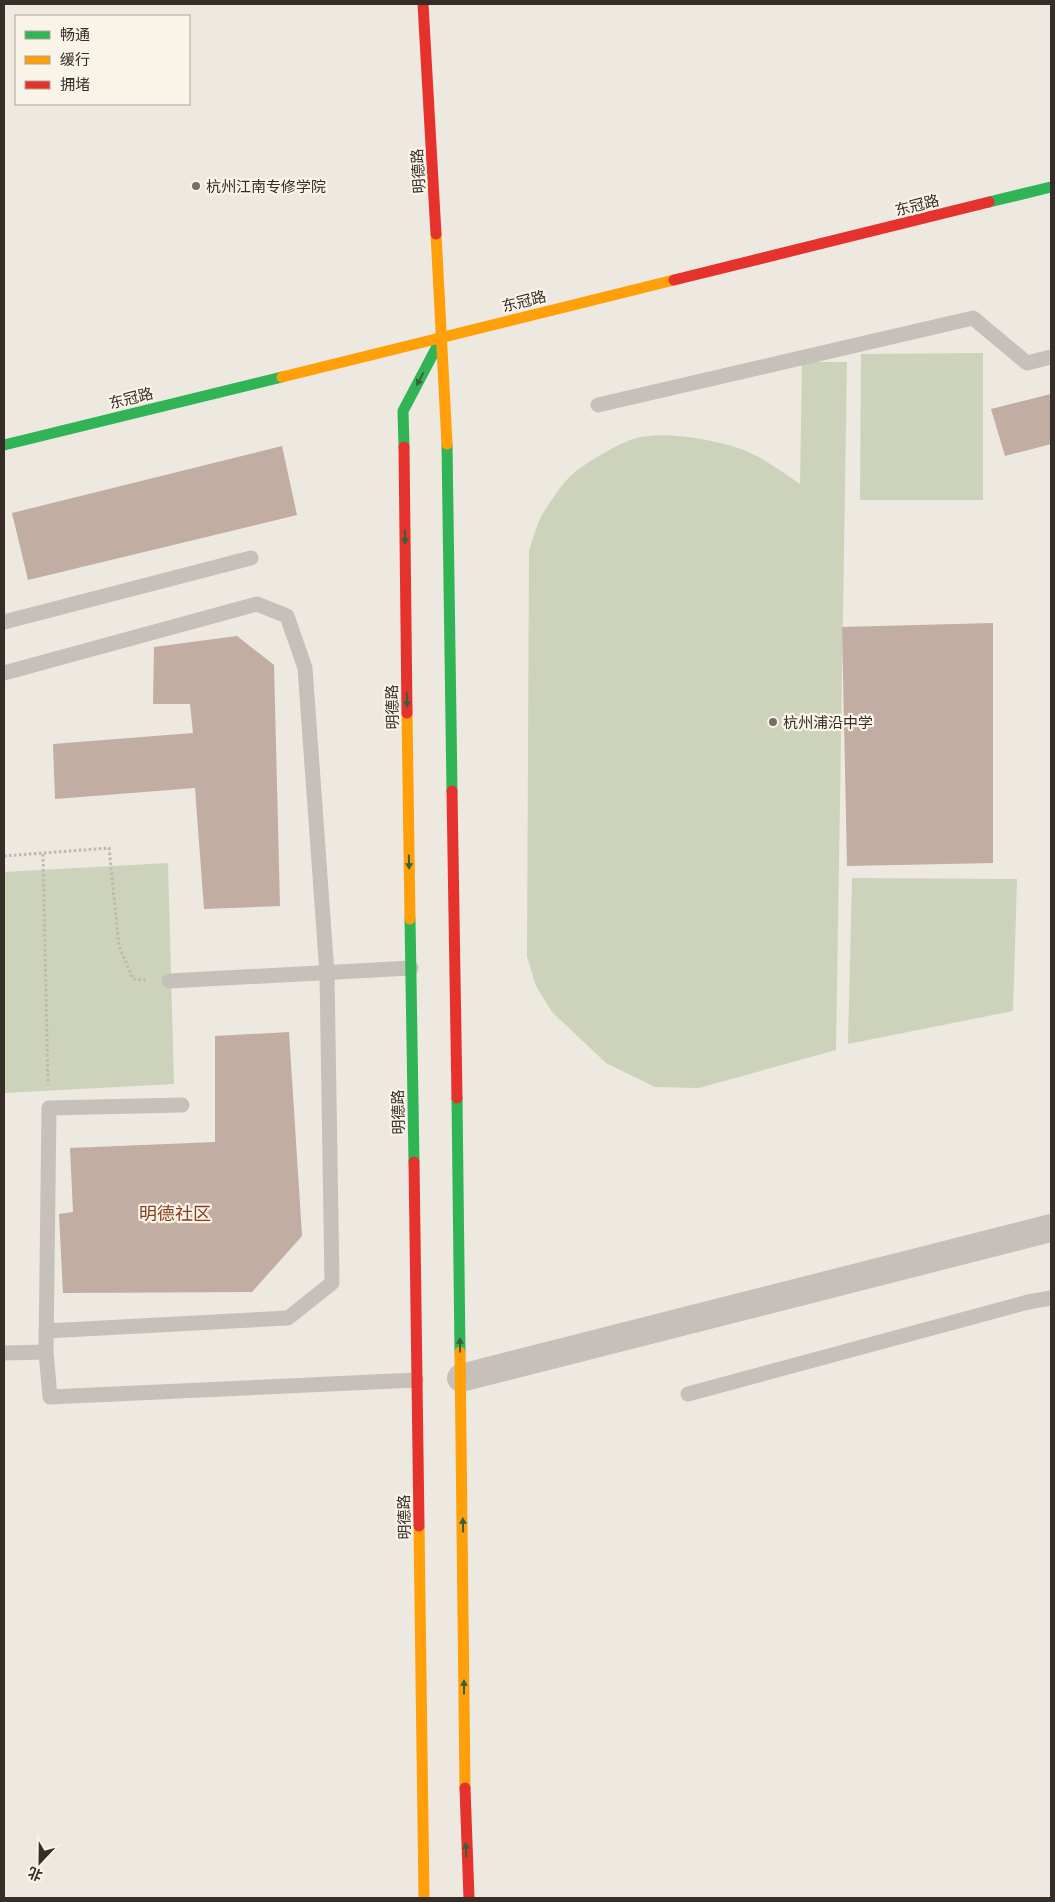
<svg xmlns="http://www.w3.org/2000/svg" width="1055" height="1902" viewBox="0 0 1055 1902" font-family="Poppins,'Noto Sans SC',sans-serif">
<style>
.green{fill:#cdd3ba}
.building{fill:#c1ada2}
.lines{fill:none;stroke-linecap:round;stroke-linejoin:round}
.path{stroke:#bfb8b2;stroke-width:3;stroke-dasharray:2.5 2.5;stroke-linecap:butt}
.lane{stroke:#c6c0ba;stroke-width:15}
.street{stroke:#c6c0ba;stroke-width:28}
.fast{stroke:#30b455;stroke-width:11}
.slow{stroke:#ff9f0a;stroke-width:11}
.jam{stroke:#e5322d;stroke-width:11}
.oneway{fill:#34633a}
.poi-dot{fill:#776e68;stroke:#faf3e8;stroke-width:2}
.labels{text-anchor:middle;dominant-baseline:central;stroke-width:4.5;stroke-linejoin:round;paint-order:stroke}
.street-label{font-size:15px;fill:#372d28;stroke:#faf3e8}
.poi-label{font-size:15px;fill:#372d28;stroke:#faf3e8;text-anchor:start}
.quarter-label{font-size:18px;fill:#883d1f;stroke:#faf3e8}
</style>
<rect width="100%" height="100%" fill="#ede8e0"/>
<!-- green -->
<path class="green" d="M983,353V500H860L861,354Z
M802,362H847L836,1050L699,1088L655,1087L606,1063L552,1012L536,986L527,957L529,551C533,539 536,526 542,515C551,501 561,484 574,473C585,463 618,444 633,439C660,430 711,439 738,448C760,455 781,471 800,484Z
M168,863L174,1084L4,1093V872Z
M852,878L1017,879L1013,1011L848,1044Z"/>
<!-- building -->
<path class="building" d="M1051,394V444L1005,456L991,409Z
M282,446L297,515L28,580L12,513Z
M993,623V863L847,866L842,627Z
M237,636L274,665L280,906L204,909L195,788L55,799L53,744L193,733L190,704H153L154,647Z
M289,1032L302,1236L252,1292L63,1293L59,1214L73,1212L70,1148L215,1142V1036Z"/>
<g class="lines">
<!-- path -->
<path class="path" d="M43,854L48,1085
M4,856L109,848L119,946L133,979L146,980"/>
<!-- lane -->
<path class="lane" d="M598,405L973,318L1027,363L1051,357
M4,622L251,558
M4,673L257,604L287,616L305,668L327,973L332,1283L288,1318L46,1331
M169,981L411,968
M182,1105L49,1108L46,1352L50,1397L416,1380
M4,1353L46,1352
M688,1394L1028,1302L1051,1298"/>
<!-- street -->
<path class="street" d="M461,1378L1051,1228"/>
<!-- fast -->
<path class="fast" d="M989,202L1051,187
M447,444L452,791
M4,445L282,377
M404,447L403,411L442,337
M410,919L414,1162
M457,1098L460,1352"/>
<!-- slow -->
<path class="slow" d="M436,234L447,444
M282,377L674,280
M407,713L410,919
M460,1352L465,1788
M419,1526L424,1898"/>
<!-- jam -->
<path class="jam" d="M423,4L436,234
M674,280L989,202
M404,447L407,713
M452,791L457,1098
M414,1162L419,1526
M465,1788L469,1898"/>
</g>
<!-- one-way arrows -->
<defs><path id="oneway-solid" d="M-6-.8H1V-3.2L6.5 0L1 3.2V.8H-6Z" transform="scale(1.25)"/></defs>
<g class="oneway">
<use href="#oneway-solid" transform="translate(420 379) rotate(118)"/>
<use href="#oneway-solid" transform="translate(405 537) rotate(89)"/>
<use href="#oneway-solid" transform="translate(407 700) rotate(89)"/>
<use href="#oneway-solid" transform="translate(409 862) rotate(89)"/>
<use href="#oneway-solid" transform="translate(460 1345) rotate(-91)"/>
<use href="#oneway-solid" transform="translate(463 1525) rotate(-91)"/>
<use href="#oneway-solid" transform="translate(464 1687) rotate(-90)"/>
<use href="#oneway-solid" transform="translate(466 1850) rotate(-92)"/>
</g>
<!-- markers -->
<g class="poi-dot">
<circle cx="196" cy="186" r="5"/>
<circle cx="773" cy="722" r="5"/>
</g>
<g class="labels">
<!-- street labels -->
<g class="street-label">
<text transform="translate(418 171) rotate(-93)">明德路</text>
<text transform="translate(917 205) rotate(-14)">东冠路</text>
<text transform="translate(524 301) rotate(-14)">东冠路</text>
<text transform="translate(131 398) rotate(-14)">东冠路</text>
<text transform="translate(392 707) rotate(-91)">明德路</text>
<text transform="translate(398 1112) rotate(-91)">明德路</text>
<text transform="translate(404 1517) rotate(-91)">明德路</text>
</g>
<!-- poi labels -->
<g class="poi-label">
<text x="206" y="186">杭州江南专修学院</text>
<text x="783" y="722">杭州浦沿中学</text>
</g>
<!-- quarter labels -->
<g class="quarter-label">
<text x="175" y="1213">明德社区</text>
</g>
</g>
<!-- border -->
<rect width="1055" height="1902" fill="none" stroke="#372d28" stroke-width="10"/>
<!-- legend -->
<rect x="15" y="15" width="175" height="90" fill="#faf3e8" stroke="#aca49b"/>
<rect x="25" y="31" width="25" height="8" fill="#30b455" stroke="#aca49b"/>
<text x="60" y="40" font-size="15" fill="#372d28">畅通</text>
<rect x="25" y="56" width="25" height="8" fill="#ff9f0a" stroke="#aca49b"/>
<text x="60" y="65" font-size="15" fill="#372d28">缓行</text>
<rect x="25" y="81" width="25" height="8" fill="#e5322d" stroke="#aca49b"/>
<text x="60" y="90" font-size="15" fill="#372d28">拥堵</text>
<!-- north arrow -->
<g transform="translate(40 1862) rotate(202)" stroke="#faf3e8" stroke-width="4" paint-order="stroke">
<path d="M0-4L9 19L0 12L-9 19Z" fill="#372d28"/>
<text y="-8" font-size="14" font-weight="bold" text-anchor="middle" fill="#372d28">北</text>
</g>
</svg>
